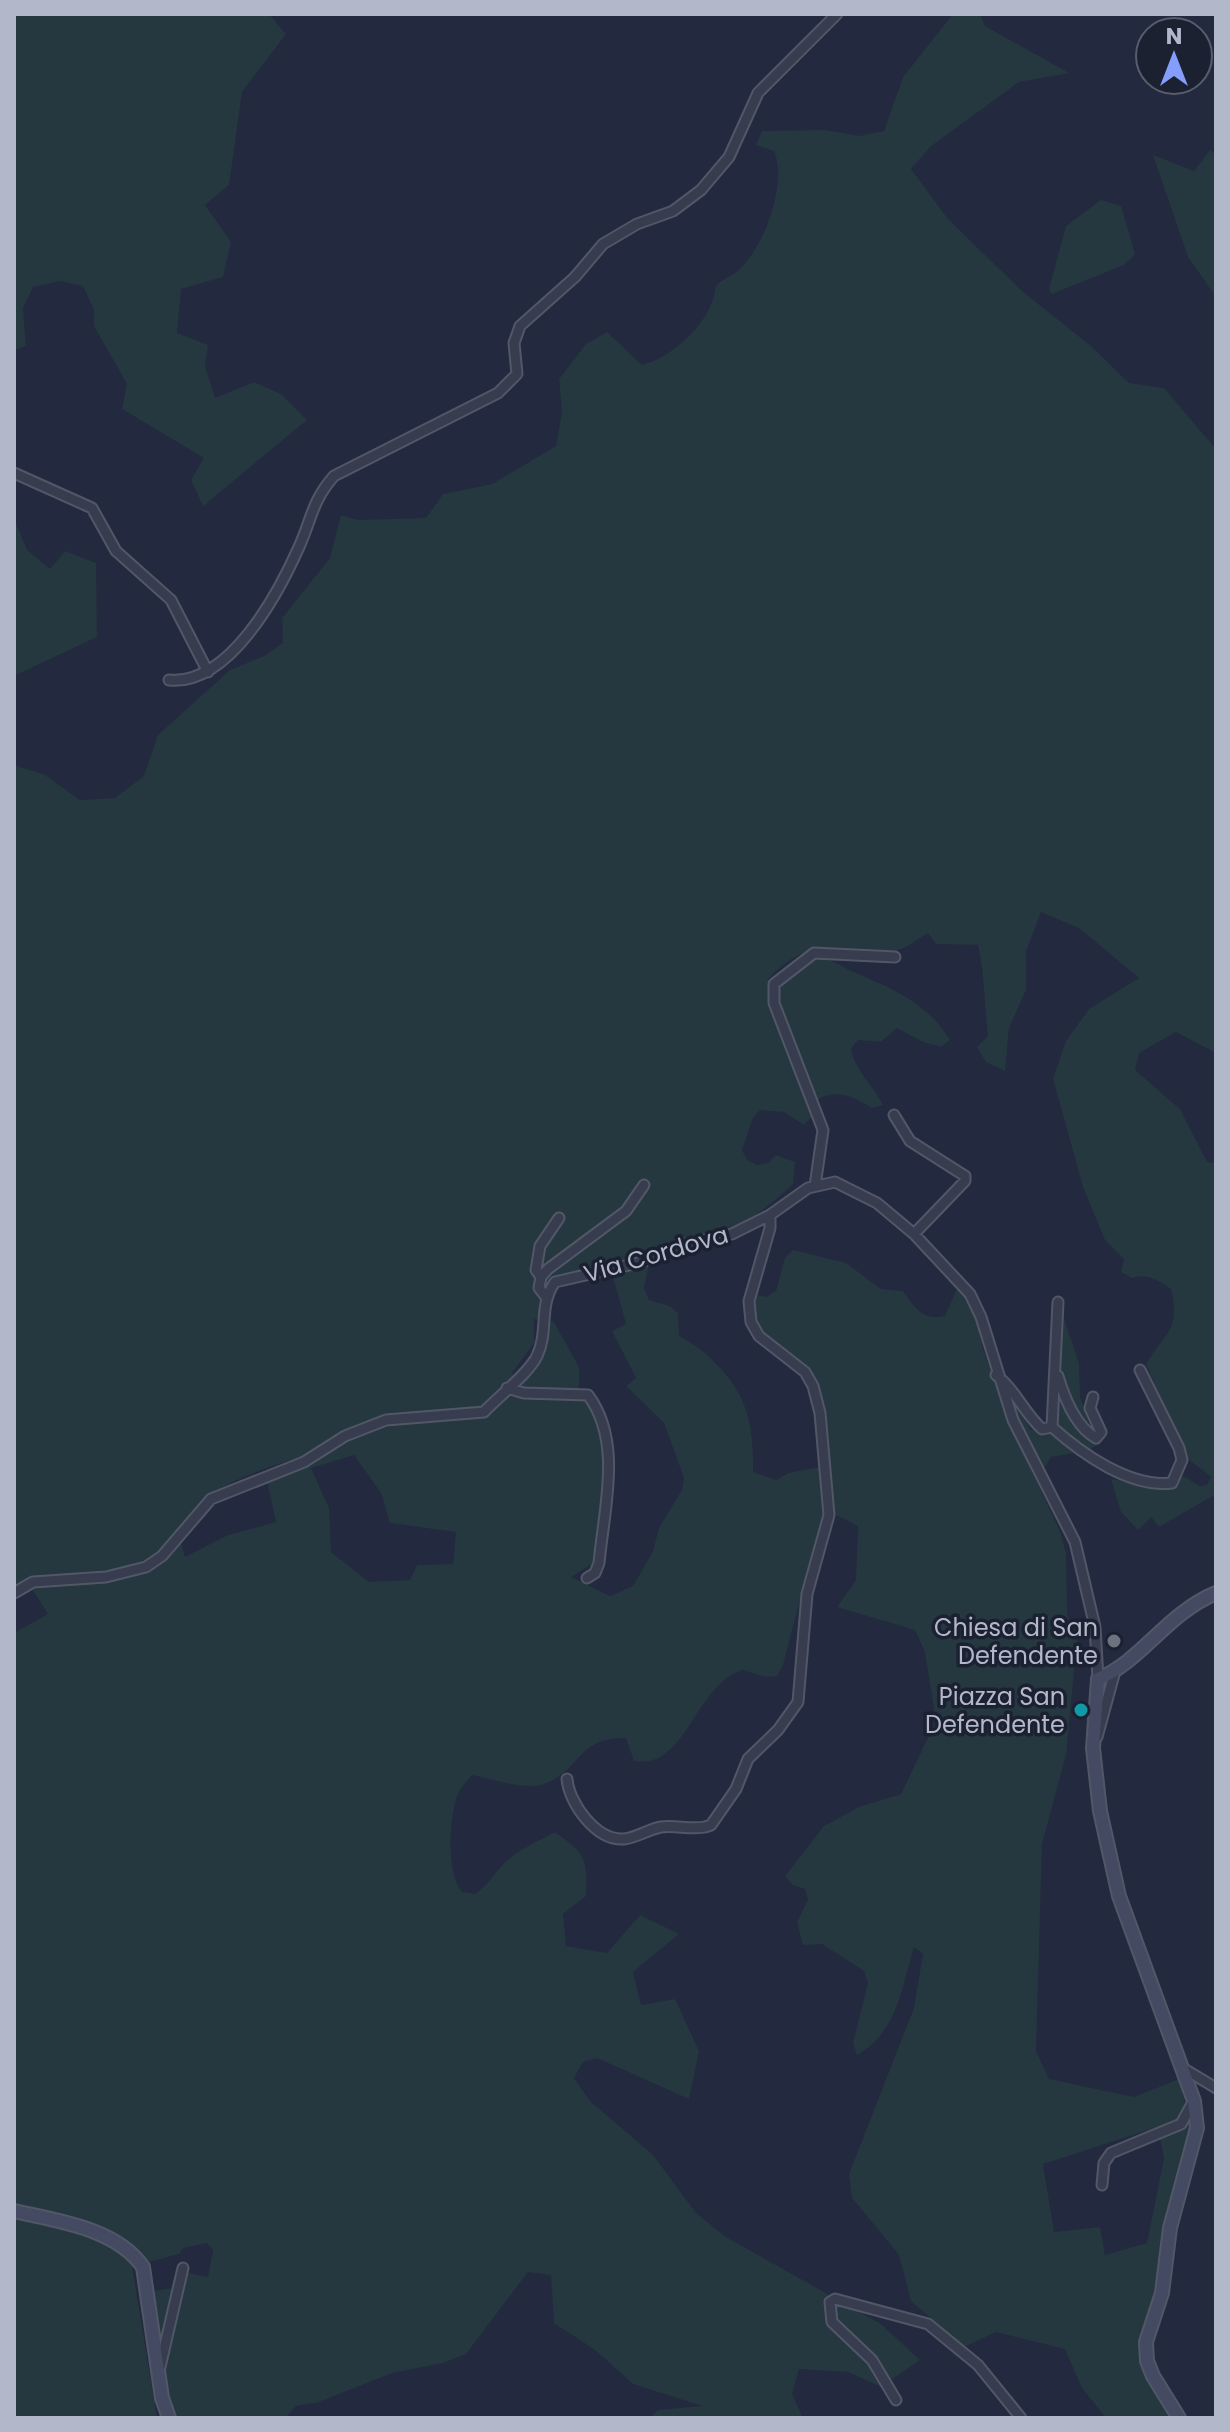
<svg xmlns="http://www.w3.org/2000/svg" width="1230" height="2432" viewBox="0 0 1230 2432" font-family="Poppins,sans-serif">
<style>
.green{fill:#25373f;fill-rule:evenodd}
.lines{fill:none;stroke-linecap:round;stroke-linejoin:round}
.street-casing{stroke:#525768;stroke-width:13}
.secondary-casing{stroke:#525768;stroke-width:16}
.street{stroke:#373c4e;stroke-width:9}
.secondary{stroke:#444a61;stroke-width:12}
.worship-dot{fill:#6b7280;stroke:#1c2132;stroke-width:3}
.culture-dot{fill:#0f9aa8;stroke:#1c2132;stroke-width:3}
.labels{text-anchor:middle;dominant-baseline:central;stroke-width:7;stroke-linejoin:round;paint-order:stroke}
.street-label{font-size:24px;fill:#b2b7c9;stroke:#1c2132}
.poi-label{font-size:24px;fill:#b2b7c9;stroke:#1c2132;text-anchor:end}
</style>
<rect width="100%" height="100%" fill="#23293e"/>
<!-- green -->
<path class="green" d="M14,14H269L286,34L242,92L229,185L205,205L231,242L223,277L181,289L177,333L208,345L205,366L215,398L254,382L281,394L307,420L203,506L191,480L204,458L122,409L127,384L94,326V310L83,286L60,281L33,287L23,308L26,346L14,350Z
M953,14H980L985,26L1069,73L1019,82L930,147L911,169L948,219L1022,291L1091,346L1129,383L1164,388L1216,449V1053L1176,1032L1139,1053L1135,1070L1180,1109L1207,1162L1216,1163V1494L1159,1527L1151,1517L1138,1530L1121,1512L1111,1479C1140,1482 1159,1503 1183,1476L1200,1486L1207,1485L1211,1477L1187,1458L1146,1364C1165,1333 1181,1330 1171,1289C1157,1280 1148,1273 1132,1278L1121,1272L1124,1259L1105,1240L1083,1187L1053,1079L1066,1041L1089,1009L1139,978L1079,928L1041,912L1026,952V990L1009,1028L1005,1071L986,1062L977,1047L988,1036C984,1005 985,975 978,945L936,944L928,933C919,938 906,949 895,951C841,960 818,927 768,979L771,1002L815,1113L804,1125L784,1112L760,1110L753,1118L742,1150L747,1160L757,1165L768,1163L776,1155L795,1162L793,1184C771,1205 743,1227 714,1235C693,1241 673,1241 652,1248L650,1257L548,1283L540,1303L539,1319H534V1343L512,1373L518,1382L542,1355L548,1322H554L579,1367V1387L574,1392L587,1396L607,1443L595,1562L571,1577L610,1596L633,1586L653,1551L659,1528L682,1490L684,1478L664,1423L626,1386L636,1378L612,1331L626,1324L612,1274L649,1264L644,1288L649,1300L670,1306L678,1313L679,1335C685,1341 693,1343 700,1349C744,1386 754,1415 753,1472L777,1480L788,1473L821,1467L824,1508L783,1665L777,1676L766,1677L743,1670C695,1684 686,1771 634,1761L626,1738C578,1737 582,1768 547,1783C526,1792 493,1779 472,1775C467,1781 460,1789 457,1796C449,1821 446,1872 462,1892L475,1894C490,1885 496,1869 510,1858C523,1848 540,1840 555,1832C585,1854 588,1858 586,1896L563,1914L566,1946L607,1953L640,1915L679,1934L633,1972L641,2005L675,1999L699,2051L689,2099L597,2058L583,2062L574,2078L590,2101L653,2155L696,2213L726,2237L881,2324L920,2360L881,2387L848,2372L799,2369L792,2394L803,2418H649L658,2410L702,2406L633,2384L595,2350L554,2323L551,2275L528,2272L466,2354L443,2363L392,2373L319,2402L296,2406L285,2418H176L165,2380L152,2291L174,2288L189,2273L208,2277L213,2250L207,2243L183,2248L179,2254L145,2263C107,2213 65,2225 14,2203V1633L48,1614L30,1586L142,1573L180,1540L185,1557L228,1535L276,1522L267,1481L338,1447C308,1453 229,1478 208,1497C184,1518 169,1551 139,1565C100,1582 52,1564 14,1587V765L45,775L80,800L115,798L144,776L158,735L230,670L264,656L283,643L282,618L330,558L341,515L358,520L426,518L443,494L492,484L556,446L562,412L559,379L586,344L607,332L642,365C672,358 714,320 715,287C721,280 728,278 735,273C763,252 788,183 774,151L756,145L762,131L825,130L859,136L884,131L903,77ZM354,1455L381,1493L390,1523L456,1532L453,1564L417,1565L410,1580L369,1582L331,1552L329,1508L311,1468Z
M1210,150L1216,155V297L1188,257L1153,155L1194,171Z
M1101,200L1121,206L1135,254L1124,265L1052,294L1049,289L1066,226Z
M14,518L27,550L50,569L65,551L96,563L97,637L16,675Z
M814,955C831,958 839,966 854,972C892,989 927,1002 950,1040L941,1047L923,1042L897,1028L881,1042L858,1040L851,1049C854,1069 874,1086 883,1105L872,1108C855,1098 838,1088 819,1099L817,1107L778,1005L777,984Z
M793,1250L846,1263L881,1289L903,1291C915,1308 923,1321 945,1316L959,1284L978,1320L982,1346L1009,1423L1060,1531L1066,1553L1067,1614L1077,1641L1066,1755L1042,1844L1036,2051L1049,2079L1134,2097L1179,2079L1191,2129L1156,2292L1140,2342L1141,2365L1170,2418H1106L1082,2388L1065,2349L996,2332L964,2347L911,2301L899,2255L852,2198L849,2174L914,2008L923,1954L914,1947C901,1990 898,2031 857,2055L853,2043L868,1983L864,1971L822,1944L803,1945L797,1922L808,1900L805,1889L793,1885L785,1876L824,1826L859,1807L901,1794L936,1721L925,1652L915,1630L837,1607L856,1580L858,1526L830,1512L815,1385L761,1334L753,1321V1294L766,1297L776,1291L785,1258ZM1158,2127L1164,2158L1147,2243L1105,2255L1100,2227L1054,2232L1043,2164Z
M1062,1313L1079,1363L1080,1397L1097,1445L1087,1451L1051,1457L1043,1470L1015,1420L1004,1387L1031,1430H1051Z
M14,2217C52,2224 108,2234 132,2266L157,2418H14Z"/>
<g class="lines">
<!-- street casing -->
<g class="street-casing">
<path id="street" d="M14,473L92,508L116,551L171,600L208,672
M169,680C229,686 278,594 299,547C312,518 312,501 334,476L498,393L517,374L514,343L520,326L575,277L603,244L637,224L673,211L701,190L729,157L758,93L837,14
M894,1115L910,1141L965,1176V1181L914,1234
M815,1186L823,1130L774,1003V984L814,953L895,957
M541,1277L536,1270L540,1246L559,1218
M546,1297L539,1288L541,1277L548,1269L626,1211L644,1185
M996,1375C1016,1390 1023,1412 1042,1429L1052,1427L1058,1302
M1058,1376C1064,1397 1076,1427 1096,1438L1101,1432L1090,1408L1093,1397
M507,1388L524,1393L588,1395C623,1442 604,1508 599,1563L595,1573L587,1578
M1052,1427C1082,1454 1130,1488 1172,1483L1182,1460L1179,1448L1140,1370
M14,1593L33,1582L106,1577L146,1567L162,1556L211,1499L304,1462L345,1436L386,1420L484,1412C498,1397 529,1373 537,1356C549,1331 538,1306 555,1282L642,1262L680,1245L732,1234L770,1215L808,1188L835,1182L877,1203L914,1234L970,1294L981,1317L1013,1420L1075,1542L1095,1627L1098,1679
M1097,1737L1115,1671
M567,1779C569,1803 596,1841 624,1839C636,1838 649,1829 661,1827C676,1825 690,1830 705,1827L711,1825L736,1789L748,1759L778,1730L798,1702L807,1594L829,1515L820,1413L813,1386L805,1372L759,1336L751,1322L749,1301L770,1228V1215
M1181,2067L1216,2088
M1102,2185L1104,2163L1111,2153L1181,2124L1192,2104
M160,2367L183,2268
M896,2400L872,2360L832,2322L830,2302L835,2299L928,2324L978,2365L1021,2418"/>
</g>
<!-- secondary casing -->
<g class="secondary-casing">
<path id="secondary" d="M14,2211C57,2221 116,2228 143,2267L162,2398L169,2418
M1179,2418L1153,2376L1147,2361L1146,2342L1162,2293L1170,2228L1197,2128L1194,2101L1119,1896L1100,1811L1093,1748L1098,1679C1142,1661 1166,1614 1216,1593"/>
</g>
<!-- street -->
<use href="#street" class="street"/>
<!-- secondary -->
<use href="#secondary" class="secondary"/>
</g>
<!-- markers -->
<circle class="worship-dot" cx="1114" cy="1641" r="8"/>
<circle class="culture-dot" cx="1081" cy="1710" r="8"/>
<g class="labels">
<!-- street labels -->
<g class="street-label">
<text transform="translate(656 1254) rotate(-16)">Via Cordova</text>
</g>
<!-- poi labels -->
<g class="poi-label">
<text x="1098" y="1627">Chiesa di San<tspan x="1098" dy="28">Defendente</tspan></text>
<text x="1065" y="1696">Piazza San<tspan x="1065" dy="28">Defendente</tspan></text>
</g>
</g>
<!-- border -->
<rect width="1230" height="2432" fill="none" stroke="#b2b7c9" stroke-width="32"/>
<!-- north arrow -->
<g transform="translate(1174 56)"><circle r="38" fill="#1c2132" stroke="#585d6e" stroke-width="2"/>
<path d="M0-6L14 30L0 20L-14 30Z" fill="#859dfb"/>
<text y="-12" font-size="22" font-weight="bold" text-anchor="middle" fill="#b2b7c9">N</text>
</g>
</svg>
